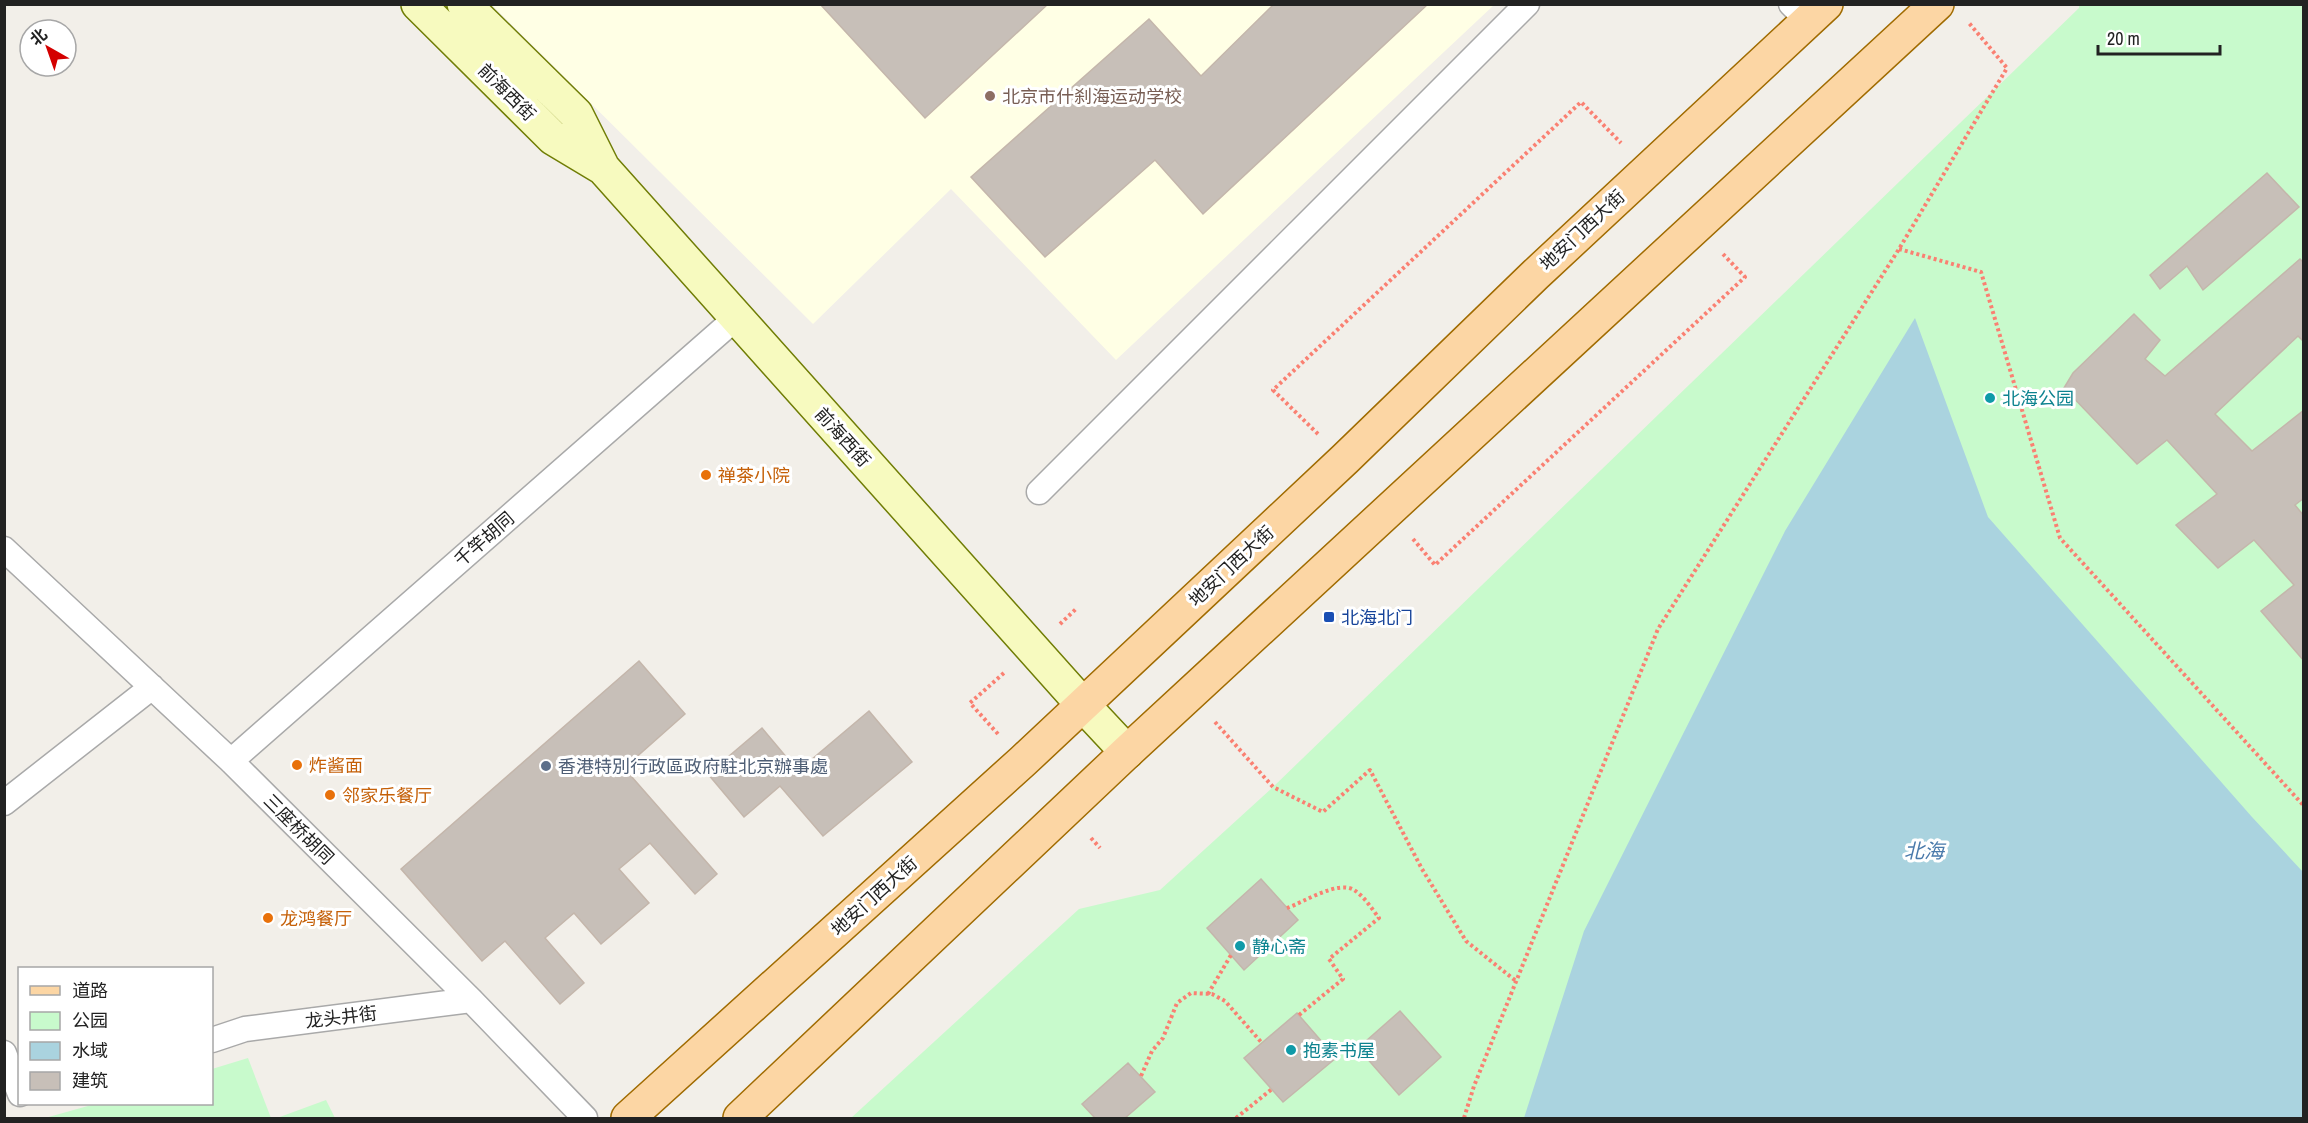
<svg xmlns="http://www.w3.org/2000/svg" width="2308" height="1123" viewBox="0 0 2308 1123" font-family="'Archivo Narrow','Noto Sans SC',sans-serif">
<style>
.education{fill:#ffffe5}
.park{fill:#c8facc}
.water{fill:#aad3df}
.building{fill:#c7bfb8;stroke:#c4b6ab;stroke-width:1.5}
.lines{fill:none;stroke-linecap:round;stroke-linejoin:round}
.lane-casing{stroke:#a9a9a9;stroke-width:27}
.secondary-casing{stroke:#707d05;stroke-width:36}
.primary-casing{stroke:#a06b00;stroke-width:36}
.path{stroke:#fa8072;stroke-width:4;stroke-dasharray:3 3;stroke-linecap:butt}
.lane{stroke:#fff;stroke-width:24}
.secondary{stroke:#f7fabf;stroke-width:33}
.primary{stroke:#fcd6a4;stroke-width:33}
.education-dot{fill:#8d6e63;stroke:#fff;stroke-width:2}
.culture-dot{fill:#0f9aa8;stroke:#fff;stroke-width:2}
.food-dot{fill:#e8710a;stroke:#fff;stroke-width:2}
.transit-dot{fill:#1a4fb4;stroke:#fff;stroke-width:2}
.service-dot{fill:#5c6f8a;stroke:#fff;stroke-width:2}
.labels{text-anchor:middle;dominant-baseline:central;stroke-width:6;stroke-linejoin:round;paint-order:stroke}
.street-label{font-size:18px;fill:#222;stroke:#fff}
.education-label{font-size:18px;fill:#785e54;stroke:#fff;text-anchor:start}
.culture-label{font-size:18px;fill:#0d838f;stroke:#fff;text-anchor:start}
.food-label{font-size:18px;fill:#c56008;stroke:#fff;text-anchor:start}
.transit-label{font-size:18px;fill:#164399;stroke:#fff;text-anchor:start}
.service-label{font-size:18px;fill:#4e5e75;stroke:#fff;text-anchor:start}
.water-label{font-size:20px;font-style:italic;fill:#4a7aab;stroke:#fff}
</style>
<rect width="100%" height="100%" fill="#f2efe9"/>
<!-- education -->
<path class="education" d="M492,5H1494L1116,360L951,189L813,324Z"/>
<!-- park -->
<path class="park" d="M2079,5H2303V1118H851L1079,909L1160,890L1273,787L2079,8Z
M248,1058L271,1118H45L95,1104H212V1069Z
M326,1100L335,1118H277Z"/>
<!-- water -->
<path class="water" d="M1915,318L1988,517L2252,817L2303,872V1118H1524L1584,931L1785,531Z"/>
<!-- building -->
<path class="building" d="M820,4H1048L925,118Z
M1274,4H1428L1203,214L1155,160L1045,257L971,177L1149,19L1201,76Z
M2267,173L2299,207L2203,290L2187,266L2160,289L2150,275Z
M2300,259L2304,263V342L2298,336L2215,414L2252,451L2304,410V498L2295,505L2304,516V661L2261,611L2294,585L2254,540L2218,568L2176,525L2217,494L2167,440L2137,464L2064,388L2073,373L2134,314L2160,340L2145,359L2165,376Z
M639,661L685,714L624,768L717,874L695,894L650,843L619,869L649,903L601,944L574,913L545,938L584,983L560,1004L505,941L482,961L401,869Z
M869,711L912,762L823,836L780,786L744,817L708,774L762,728L798,771Z
M1261,879L1298,920L1244,970L1207,928Z
M1400,1011L1441,1057L1399,1095L1358,1048Z
M1297,1013L1336,1058L1283,1102L1244,1058Z
M1128,1063L1155,1092L1125,1118H1095L1082,1104Z"/>
<g class="lines">
<!-- lane casing -->
<g class="lane-casing">
<path id="lane" d="M1791,4L1808,21
M1039,492L1527,4
M4,549L231,761L471,1000L585,1118
M231,761L736,318
M4,803L152,687
M212,1040L245,1029L471,1000
M4,1053L20,1094"/>
</g>
<!-- secondary casing -->
<g class="secondary-casing">
<path id="secondary" d="M418,4L553,138L603,168
M464,4L576,114L603,168L1083,705L1127,752"/>
</g>
<!-- primary casing -->
<g class="primary-casing">
<path id="primary" d="M628,1118L1023,761L1345,459L1535,275L1826,4
M740,1118L1127,752L1937,4"/>
</g>
<!-- path -->
<path class="path" d="M1899,249L1981,272L2060,538L2304,806
M1318,434L1273,390L1581,102L1621,143
M1413,539L1435,565L1745,277L1722,253
M1060,624L1077,608
M1215,722L1273,787L1323,812L1370,770L1422,869L1466,941L1516,981
M998,734L970,703L1005,672
M1091,838L1100,848
M1287,908C1304,902 1338,880 1354,890C1364,896 1372,909 1379,918L1329,959L1343,979L1299,1015
M1208,994L1231,955
M1141,1076L1152,1051L1163,1038L1177,1003L1191,993L1212,994L1225,1001L1262,1043
M1236,1118L1272,1089
M1464,1118L1474,1086L1658,629L1899,249L2007,68L1969,23"/>
<!-- lane -->
<use href="#lane" class="lane"/>
<!-- secondary -->
<use href="#secondary" class="secondary"/>
<!-- primary -->
<use href="#primary" class="primary"/>
</g>
<!-- markers -->
<circle class="education-dot" cx="990" cy="96" r="6"/>
<g class="culture-dot">
<circle cx="1990" cy="398" r="6"/>
<circle cx="1240" cy="946" r="6"/>
<circle cx="1291" cy="1050" r="6"/>
</g>
<g class="food-dot">
<circle cx="706" cy="475" r="6"/>
<circle cx="297" cy="765" r="6"/>
<circle cx="330" cy="795" r="6"/>
<circle cx="268" cy="918" r="6"/>
</g>
<rect class="transit-dot" x="1323" y="611" width="12" height="12" rx="3"/>
<circle class="service-dot" cx="546" cy="766" r="6"/>
<g class="labels">
<!-- street labels -->
<g class="street-label">
<text transform="translate(507 92) rotate(45)">前海西街</text>
<text transform="translate(1582 230) rotate(-43)">地安门西大街</text>
<text transform="translate(843 437) rotate(48)">前海西街</text>
<text transform="translate(484 539) rotate(-41)">千竿胡同</text>
<text transform="translate(1231 566) rotate(-43)">地安门西大街</text>
<text transform="translate(299 829) rotate(45)">三座桥胡同</text>
<text transform="translate(874 896) rotate(-42)">地安门西大街</text>
<text transform="translate(341 1017) rotate(-7)">龙头井街</text>
</g>
<!-- education labels -->
<g class="education-label">
<text x="1002" y="96">北京市什刹海运动学校</text>
</g>
<!-- culture labels -->
<g class="culture-label">
<text x="2002" y="398">北海公园</text>
<text x="1252" y="946">静心斋</text>
<text x="1303" y="1050">抱素书屋</text>
</g>
<!-- food labels -->
<g class="food-label">
<text x="718" y="475">禅茶小院</text>
<text x="309" y="765">炸酱面</text>
<text x="342" y="795">邻家乐餐厅</text>
<text x="280" y="918">龙鸿餐厅</text>
</g>
<!-- transit labels -->
<g class="transit-label">
<text x="1341" y="617">北海北门</text>
</g>
<!-- service labels -->
<g class="service-label">
<text x="558" y="766">香港特別行政區政府駐北京辦事處</text>
</g>
<!-- water labels -->
<g class="water-label">
<text x="1924" y="850">北海</text>
</g>
</g>
<!-- border -->
<rect width="2308" height="1123" fill="none" stroke="#222222" stroke-width="12"/>
<!-- legend -->
<rect x="18" y="967" width="195" height="138" fill="#ffffff" stroke="#a7a7a7" stroke-width="1.5"/>
<rect x="30" y="986" width="30" height="9" fill="#fcd6a4" stroke="#a7a7a7" stroke-width="1.5"/>
<text x="72" y="997" font-size="18" fill="#222222">道路</text>
<rect x="30" y="1012" width="30" height="18" fill="#c8facc" stroke="#a7a7a7" stroke-width="1.5"/>
<text x="72" y="1027" font-size="18" fill="#222222">公园</text>
<rect x="30" y="1042" width="30" height="18" fill="#aad3df" stroke="#a7a7a7" stroke-width="1.5"/>
<text x="72" y="1057" font-size="18" fill="#222222">水域</text>
<rect x="30" y="1072" width="30" height="18" fill="#c7bfb8" stroke="#a7a7a7" stroke-width="1.5"/>
<text x="72" y="1087" font-size="18" fill="#222222">建筑</text>
<!-- north arrow -->
<g transform="translate(48 48) rotate(320)"><circle r="28" fill="#ffffff" stroke="#a7a7a7" stroke-width="1.5"/>
<path d="M0-4.5L10 22L0 15L-10 22Z" fill="#d40000"/>
<text y="-9" font-size="16" font-weight="bold" text-anchor="middle" fill="#222222">北</text>
</g>
<!-- scale -->
<path d="M2098 45v9h122v-9" fill="none" stroke="#222222" stroke-width="3"/>
<text x="2107" y="45" font-size="18" fill="#222222" stroke="#ffffff" stroke-width="4.5" paint-order="stroke">20 m</text>
</svg>
